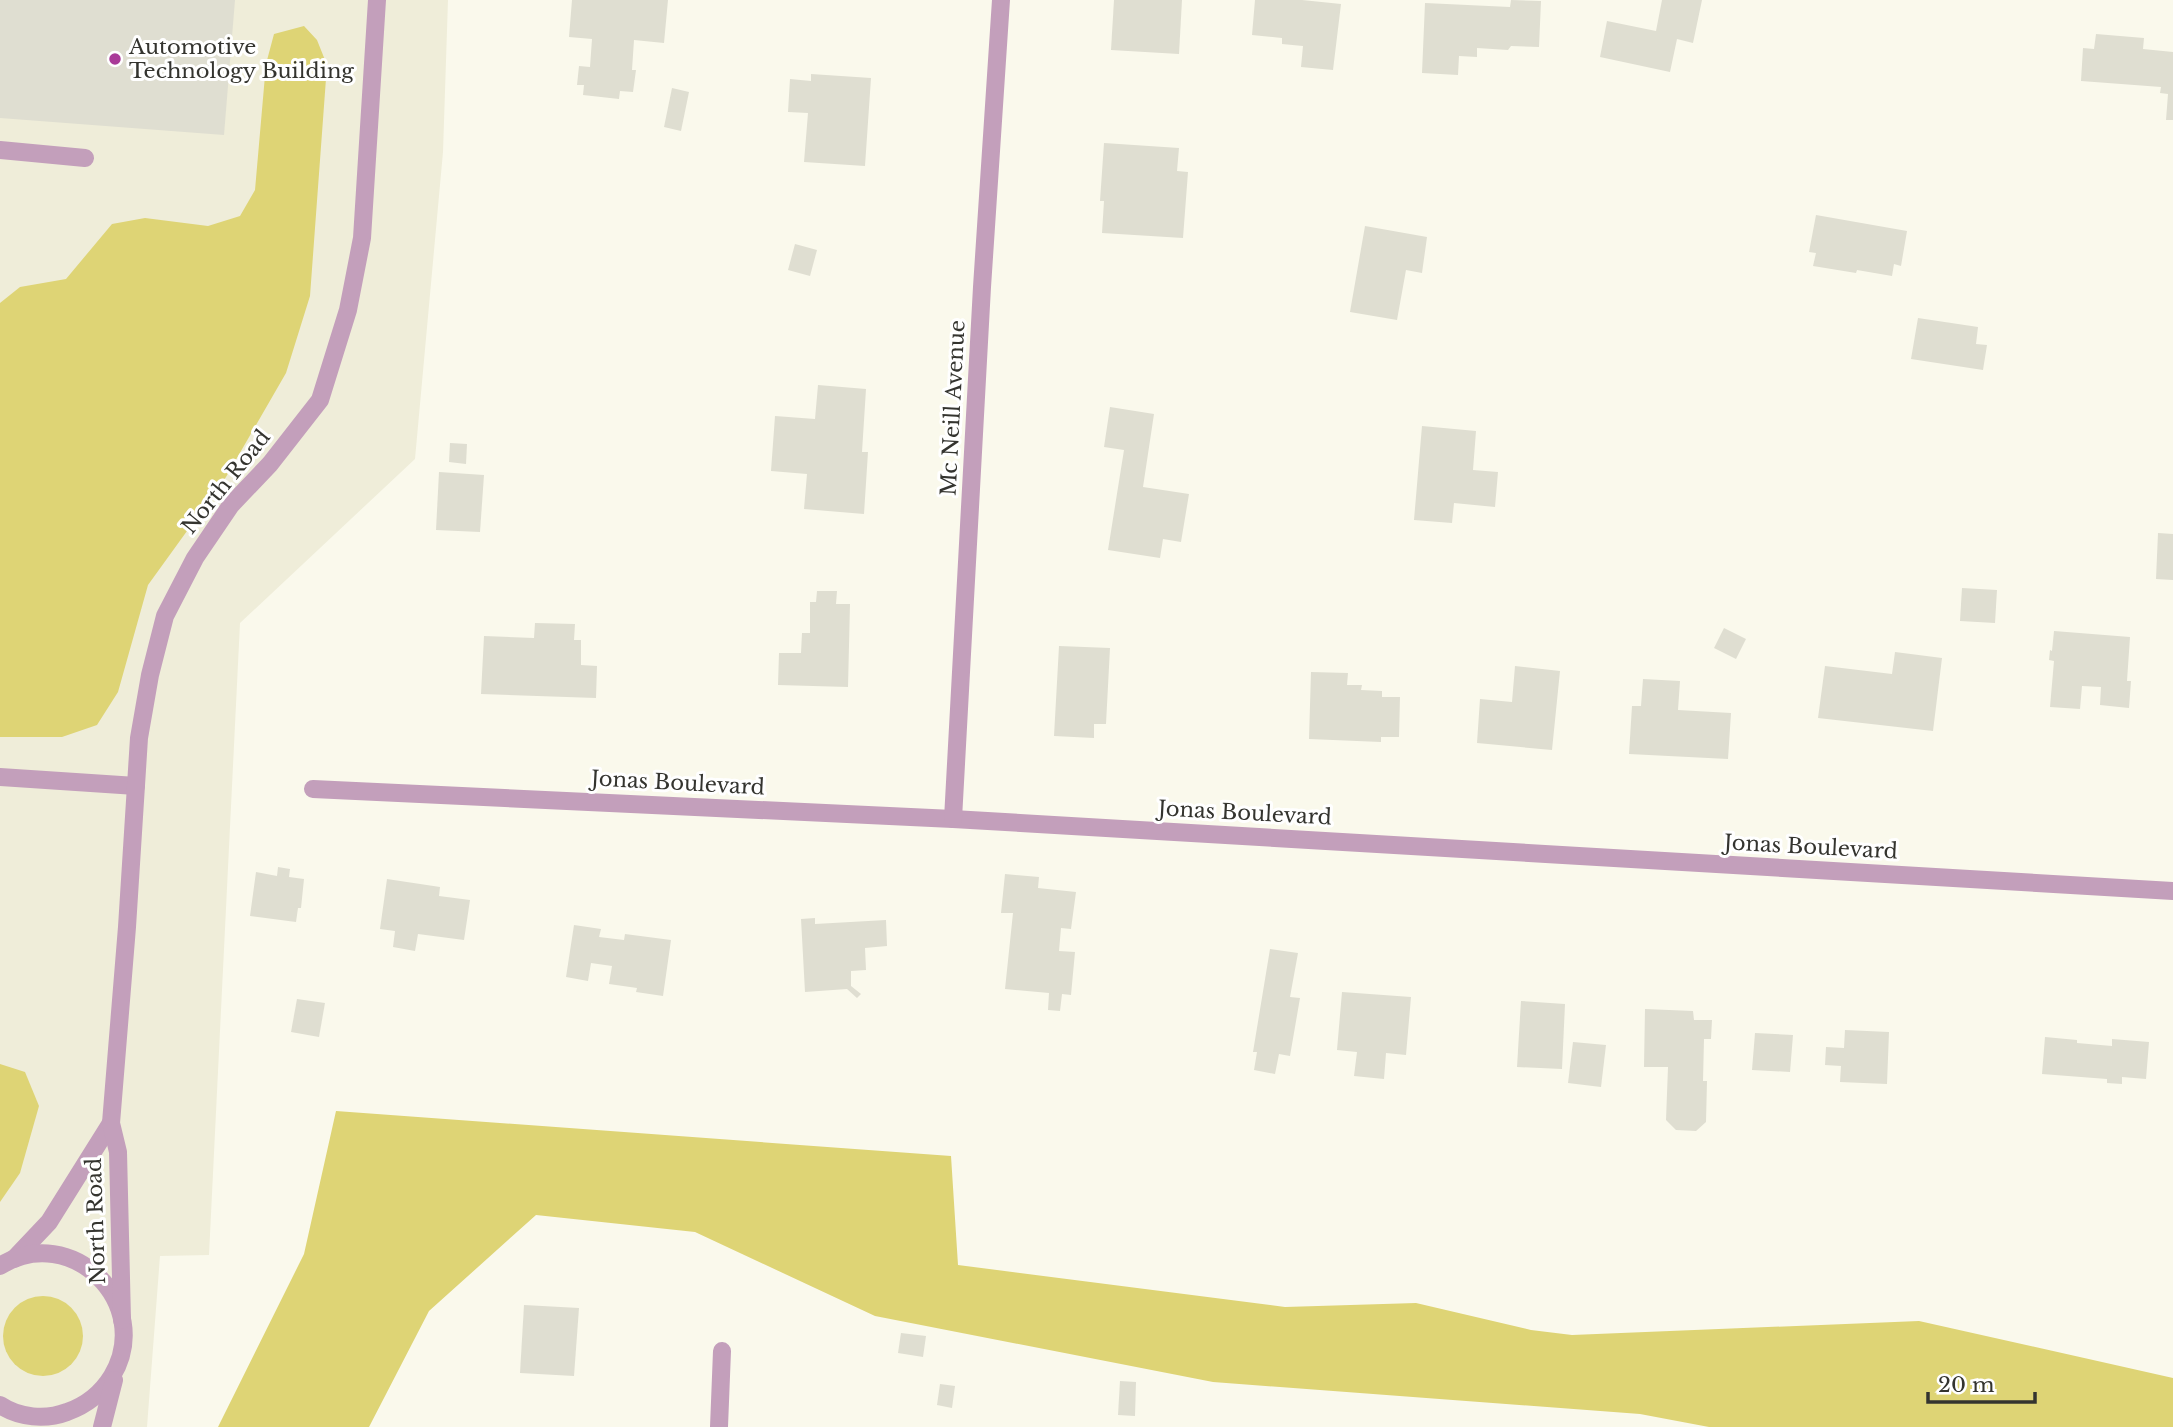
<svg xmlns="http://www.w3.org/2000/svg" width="2173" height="1427" font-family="'Libre Baskerville',serif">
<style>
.built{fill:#efedd9}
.green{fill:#ded475}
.building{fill:#dfded1}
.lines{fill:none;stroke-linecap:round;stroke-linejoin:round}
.lane{stroke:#c39fbb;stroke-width:18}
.street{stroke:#c39fbb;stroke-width:18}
.poi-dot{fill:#a93a98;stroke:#fff;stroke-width:2.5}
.labels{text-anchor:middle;stroke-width:6;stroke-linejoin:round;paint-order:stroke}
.poi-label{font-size:21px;fill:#34342f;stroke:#fff;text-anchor:start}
.street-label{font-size:21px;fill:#34342f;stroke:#fff}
</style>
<rect width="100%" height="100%" fill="#faf9ec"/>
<path class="built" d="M0,0H448L443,152L415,459L240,623L209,1255L160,1256L147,1427H0Z"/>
<g class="green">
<path d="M304,26L317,40L327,65L310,296L286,373L226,477L148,585L118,692L97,725L62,737H0V303L20,287L66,279L112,224L145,218L208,226L240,216L255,190L266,64L274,34Z"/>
<path d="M0,1064L25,1072L39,1106L20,1173L0,1202Z"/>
<path d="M336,1111L951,1156L958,1265L1285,1307L1416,1303L1531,1330L1572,1335L1919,1321L2173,1378V1427H1709L1640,1414L1213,1382L875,1316L695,1232L536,1215L429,1311L369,1427H218L304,1254Z"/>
<circle cx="43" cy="1336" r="40"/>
</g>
<g class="building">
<path d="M0,0H235L224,135L0,118Z"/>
<path d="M572,0H668L664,43L634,40L632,70H636L633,92L620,91L619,99L583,95L584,85H577L579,66L590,67L592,39L569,37Z"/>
<path d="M1114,0H1182L1179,54L1111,50Z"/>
<path d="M1255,0H1302L1341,4L1333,70L1301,67L1303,46L1282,44V38L1252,35Z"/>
<path d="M1511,0L1541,1L1539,47L1511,46L1508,50L1477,48V57L1459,56L1458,75L1422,73L1425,3L1510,7Z"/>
<path d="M1662,0H1702L1693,43L1677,39L1670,72L1600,57L1607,21L1656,31Z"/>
<path d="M2096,34L2144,38L2143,49L2173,52V120H2166L2168,94L2160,93L2161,87L2081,81L2083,48L2094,49Z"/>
<path d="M811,74L871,78L865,166L804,162L808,113L788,112L790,79L811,81Z"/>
<path d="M672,88L689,92L681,131L664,127Z"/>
<path d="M1104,143L1179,148L1177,171L1188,172L1183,238L1102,233L1104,201H1100Z"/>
<path d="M1816,215L1907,231L1901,266L1894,264L1892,276L1857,270L1856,273L1813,266L1816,253L1809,252Z"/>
<path d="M1365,226L1427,237L1422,273L1406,270L1397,320L1350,312Z"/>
<path d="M795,244L817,250L810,276L788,270Z"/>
<path d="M1918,318L1978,327L1976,344L1987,345L1983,370L1911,359Z"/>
<path d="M818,385L866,389L862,452H868L864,514L804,509L807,474L771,471L775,416L815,419Z"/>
<path d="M1110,407L1154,414L1143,487L1189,494L1181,542L1163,539L1160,558L1108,550L1124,450L1104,447Z"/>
<path d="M1422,426L1476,431L1473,470L1498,472L1495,507L1454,503L1452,523L1414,520Z"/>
<path d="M450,443L467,444L466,464L449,462Z"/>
<path d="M439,472L484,475L480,532L436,530Z"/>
<path d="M2158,533L2173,534V580L2156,579Z"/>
<path d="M1962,588L1997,590L1995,623L1960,621Z"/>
<path d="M817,591H837L836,604H850L848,687L778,685L779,653H801L802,633H810V602H816Z"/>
<path d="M535,623L575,624L574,640H581V665L597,666L596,698L481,694L484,636L534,638Z"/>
<path d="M1724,628L1746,639L1736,659L1714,648Z"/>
<path d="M2054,631L2130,637L2127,681H2131L2129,708L2100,705L2101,687L2082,686L2080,709L2050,707L2054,661L2049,660L2050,650L2052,651Z"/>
<path d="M1059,646L1110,648L1106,724H1094V738L1054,736Z"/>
<path d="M1895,652L1942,658L1933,731L1818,718L1825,666L1892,674Z"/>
<path d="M1515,666L1560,671L1552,750L1477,743L1480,699L1512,702Z"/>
<path d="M1311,672L1348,673L1347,685H1362L1361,690L1382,691V697H1400L1399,737H1381V742L1309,739Z"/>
<path d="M1643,679L1680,681L1678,710L1731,713L1728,759L1629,754L1632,706H1641Z"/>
<path d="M278,867L290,869L289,877L304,879L301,908H298L296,922L250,916L256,872L277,876Z"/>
<path d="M1005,874L1039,877L1038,888L1076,892L1071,929L1061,928L1059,951L1075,952L1071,995L1062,994L1060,1011L1048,1010L1049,993L1005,989L1013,913H1001Z"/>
<path d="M387,879L440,887L439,896L470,900L464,940L418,934L415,951L393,947L395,931L380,929Z"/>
<path d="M815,918V924L886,920L887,946L865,948L866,970L851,971V986L861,994L857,998L847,989L805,992L801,919Z"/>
<path d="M574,925L601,929L599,937L624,940L625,934L671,940L663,996L636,992L637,988L609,984L612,966L591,963L588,981L566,977Z"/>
<path d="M1270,949L1298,953L1290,997L1300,998L1290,1056L1279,1054L1275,1074L1254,1070L1257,1052H1253Z"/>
<path d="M1342,992L1411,997L1406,1055L1386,1053L1384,1079L1354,1076L1357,1052L1337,1050Z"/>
<path d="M297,999L325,1003L319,1037L291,1032Z"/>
<path d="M1521,1001L1565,1004L1562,1069L1517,1067Z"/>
<path d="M1645,1009L1693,1011L1694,1020H1712L1711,1039H1704L1703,1081H1707L1706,1122L1696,1131L1676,1130L1666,1120L1668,1067H1644Z"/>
<path d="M1845,1030L1889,1032L1887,1084L1840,1082L1841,1066L1825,1065L1826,1047L1844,1048Z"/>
<path d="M1755,1033L1793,1035L1790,1072L1752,1070Z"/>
<path d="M2045,1037L2077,1040V1043L2112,1046V1039L2149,1042L2146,1079L2122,1077V1084L2107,1083V1079L2042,1074Z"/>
<path d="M1573,1042L1606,1045L1601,1087L1568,1083Z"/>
<path d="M524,1305L579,1308L574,1376L520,1373Z"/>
<path d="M901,1333L926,1336L923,1357L898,1353Z"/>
<path d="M1120,1381L1136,1382L1135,1416L1118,1415Z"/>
<path d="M940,1384L955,1386L952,1408L937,1405Z"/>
</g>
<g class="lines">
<g class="lane">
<path d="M0,150L85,158"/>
<path d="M0,777L136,786"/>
</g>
<g class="street">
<path d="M313,789L953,819L2173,891"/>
<path d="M953,819L982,287L1001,0"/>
<path d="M14,1259L49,1222L111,1123"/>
<path d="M0,1266C71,1221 155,1304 112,1376C101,1394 87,1405 67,1412C46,1420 19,1418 0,1405"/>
<path d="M122,1320L118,1152L111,1123L127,927L139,738L150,675L165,616L195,558L231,505L270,464L320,400L348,310L362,238L377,0"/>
<path d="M102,1427L114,1380"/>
<path d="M719,1427L722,1351"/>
</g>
</g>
<circle class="poi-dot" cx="115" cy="59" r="7"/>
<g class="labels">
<g class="poi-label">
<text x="129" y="54">Automotive<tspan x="129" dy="24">Technology Building</tspan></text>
</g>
<g class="street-label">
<text transform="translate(953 408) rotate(-87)" y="7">Mc Neill Avenue</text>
<text transform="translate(226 482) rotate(-51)" y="7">North Road</text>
<text transform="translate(678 783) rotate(3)" y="7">Jonas Boulevard</text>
<text transform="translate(1245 813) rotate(3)" y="7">Jonas Boulevard</text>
<text transform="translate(1811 847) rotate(3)" y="7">Jonas Boulevard</text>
<text transform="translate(96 1221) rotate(-92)" y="7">North Road</text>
</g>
</g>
<path d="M1928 1392v10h107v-10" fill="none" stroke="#34342f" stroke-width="3.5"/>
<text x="1938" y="1392" font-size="21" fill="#34342f" stroke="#ffffff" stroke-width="5" paint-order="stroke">20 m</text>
</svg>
